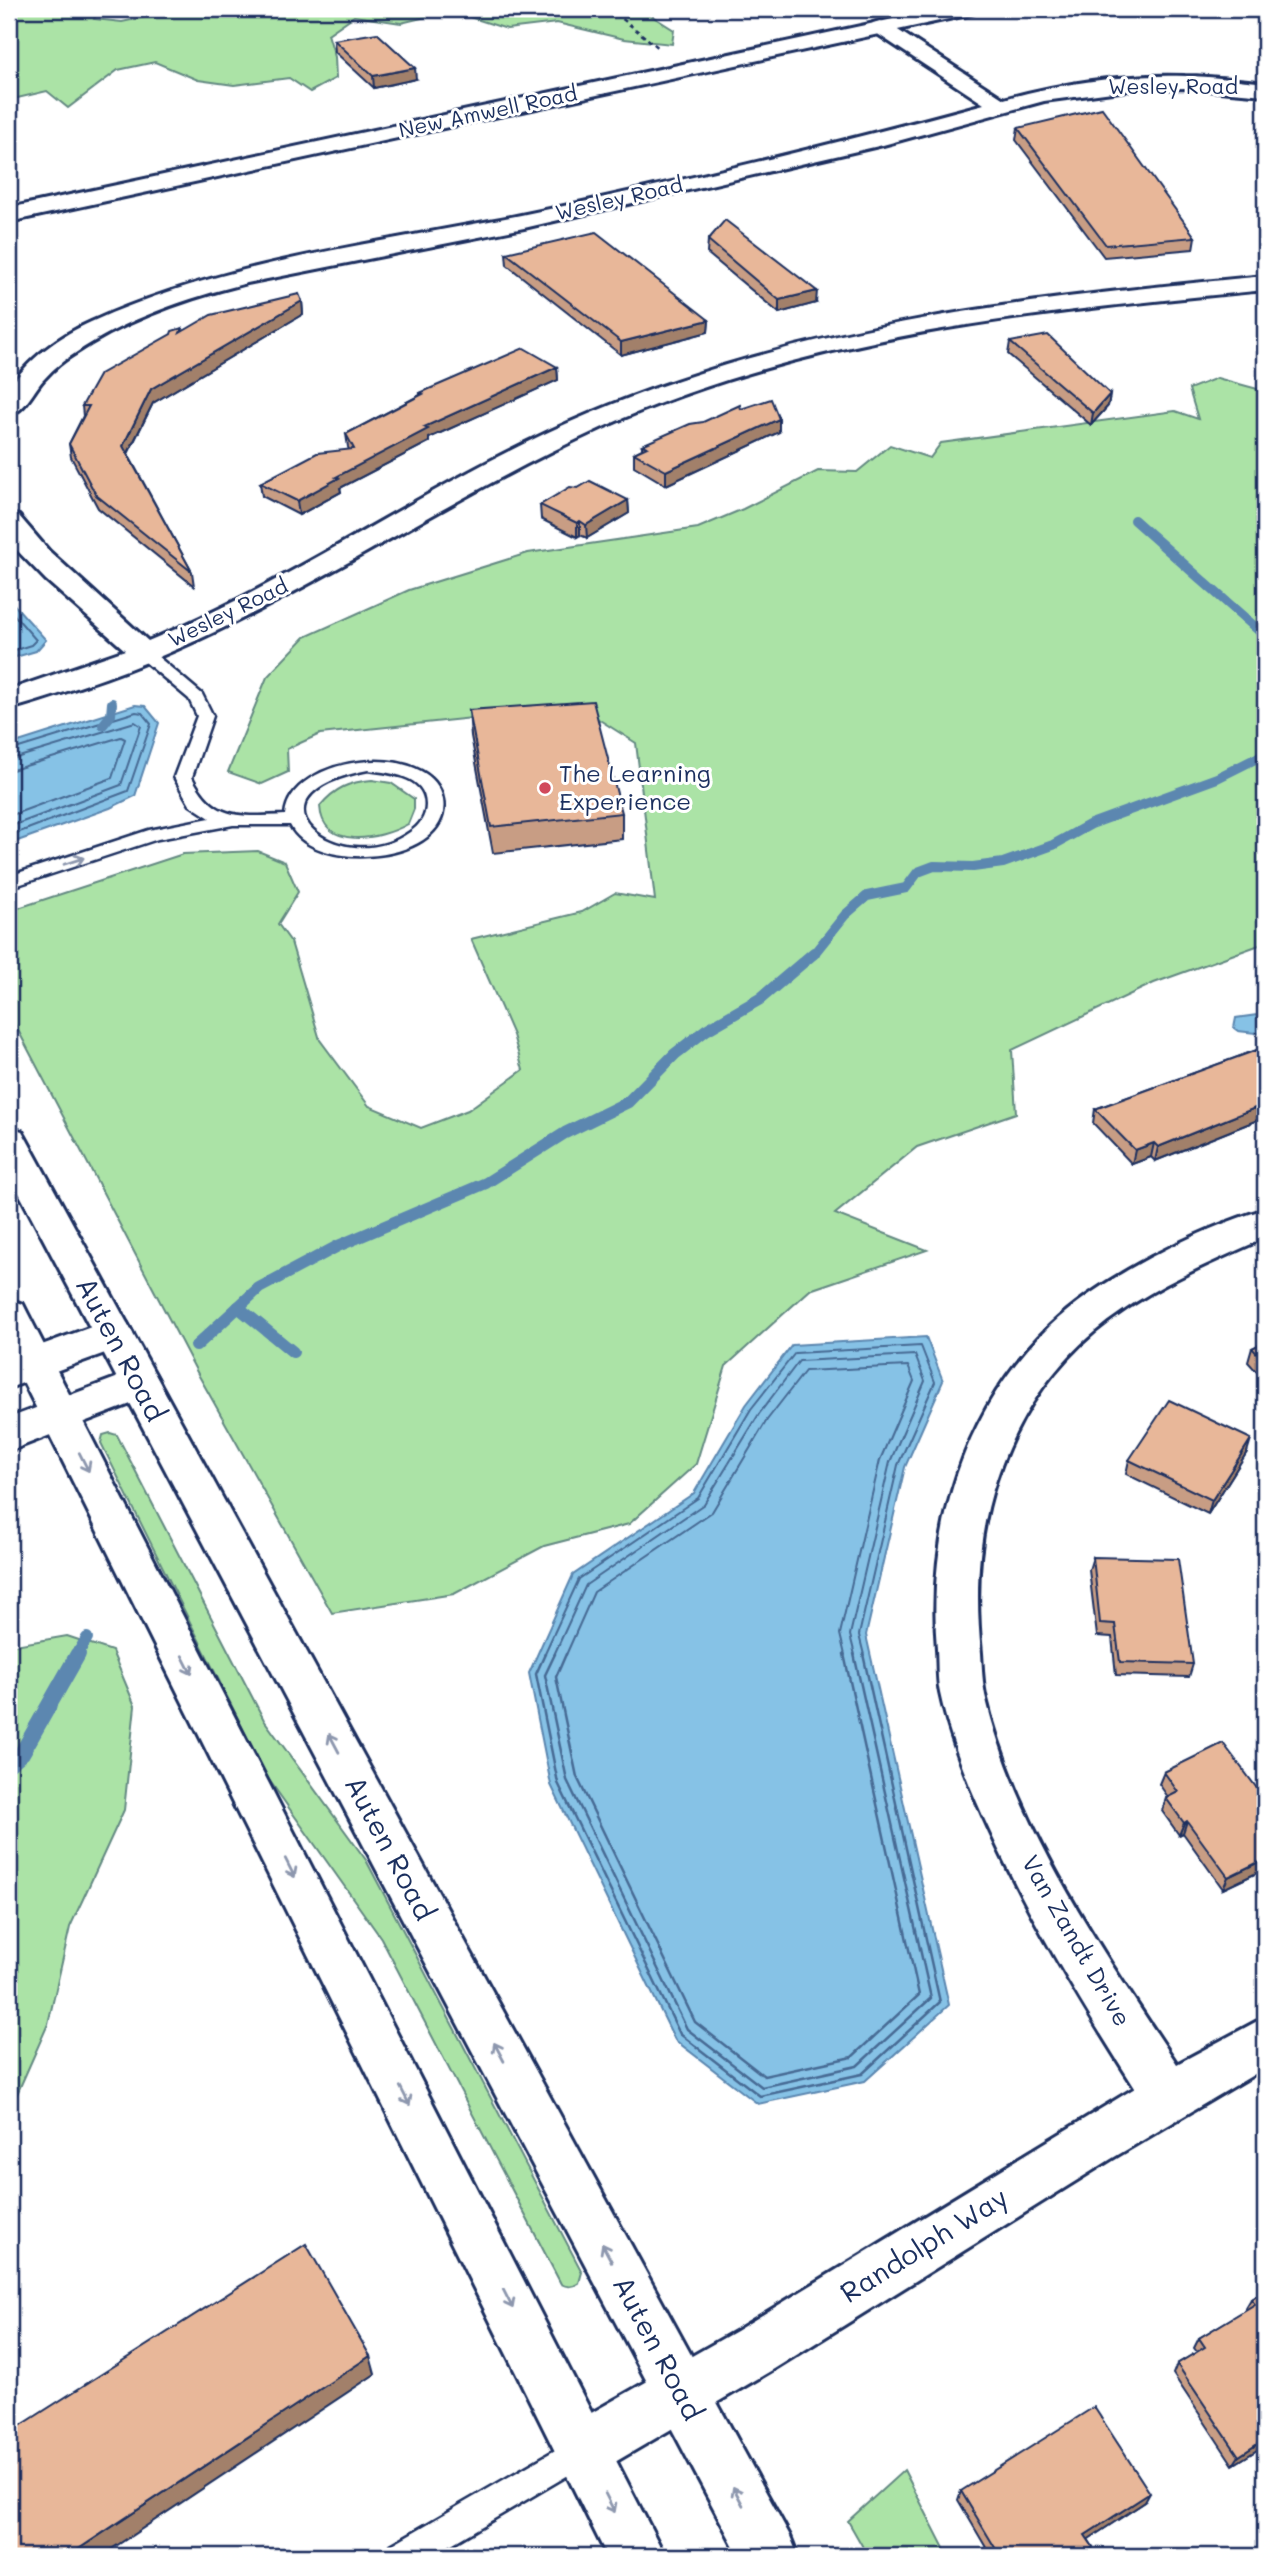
<svg xmlns="http://www.w3.org/2000/svg" width="1274" height="2565" font-family="Mali,sans-serif">
<style>
.green{fill:#abe3a6;stroke:#638982;stroke-width:2}
.water{fill:#86c2e6;stroke:#5b87b0;stroke-width:2}
.lines{fill:none;stroke-linecap:round;stroke-linejoin:round}
.shore-far1{stroke:#466a94;stroke-width:2}
.shore{stroke:#466a94;stroke-width:2.5}
.stream-far2{stroke:#5b87b0;stroke-width:10}
.stream-far1{stroke:#5b87b0;stroke-width:12}
.stream{stroke:#5b87b0;stroke-width:16}
.lane-casing{stroke:#1b2f5e;stroke-width:5}
.street-casing{stroke:#1b2f5e;stroke-width:6}
.secondary-casing{stroke:#1b2f5e;stroke-width:6}
.path{stroke:#1b2f5e;stroke-width:2.5;stroke-dasharray:4.5 3.5;stroke-linecap:butt}
.lane{fill:#fff;fill-rule:evenodd}
.street{fill:#fff;fill-rule:evenodd}
.secondary{fill:#fff;fill-rule:evenodd}
.wall{fill:#c89d84;stroke:#1b2f5e;stroke-width:2}
.shaded-wall{fill:#a2806b;stroke:#1b2f5e;stroke-width:2}
.building{fill:#e8b799;stroke:#1b2f5e;stroke-width:2}
.oneway{stroke:#8d97ae}
.poi-dot{fill:#d1495b;stroke:#fff;stroke-width:2.5}
.labels{text-anchor:middle;stroke-width:6;stroke-linejoin:round;paint-order:stroke}
.far-street-label{font-size:21px;fill:#1b2f5e;stroke:#fff}
.poi-label{font-size:24px;fill:#1b2f5e;stroke:#fff;text-anchor:start}
.street-label{font-size:24px;fill:#1b2f5e;stroke:#fff}
.near-street-label{font-size:28px;fill:#1b2f5e;stroke:#fff}
</style>
<rect width="100%" height="100%" fill="#fff"/>
<filter id="ink" filterUnits="userSpaceOnUse"><feTurbulence type="fractalNoise" baseFrequency=".0143" numOctaves="2"/><feDisplacementMap in="SourceGraphic" scale="14" xChannelSelector="R" yChannelSelector="G"/><feConvolveMatrix kernelMatrix="1 2 1 2 8 2 1 2 1" color-interpolation-filters="sRGB"/></filter>
<g filter="url(#ink)">
<g class="green">
<path d="M9,9H98L94,19L122,22L183,9H659L652,16L674,30L672,44L624,39L557,23L507,29L451,11L401,23L354,16L328,34L335,57L336,78L310,92L289,78L234,85L198,80L155,62L118,70L68,108L47,91L9,100Z"/>
<path d="M1217,378L1265,391V943L1154,983L1012,1050L1016,1113L917,1147L835,1214L927,1250L810,1290L726,1366L696,1464L629,1524L544,1546L454,1594L332,1613L199,1376L9,1013V911L183,854L258,851L285,862L298,892L278,924L291,942L320,1040L369,1106L421,1128L468,1110L523,1070L513,1035L471,939L582,912L615,893L655,900L636,743L579,707L320,734L287,749L288,772L262,784L228,772L267,677L305,637L409,590L528,553L698,528L743,509L818,471L857,472L890,445L930,458L941,443L1175,411L1198,419L1189,389Z"/>
<path d="M372,780L391,783L414,799V809L408,824C380,840 322,851 320,806C335,788 349,782 372,780Z"/>
<path d="M110,1433L117,1435L264,1720L366,1860L582,2272L579,2283C573,2287 568,2288 561,2284L381,1938L267,1777L101,1443L103,1435Z"/>
<path d="M67,1636L112,1651L135,1706L124,1810L70,1927L48,2024L9,2112V1646Z"/>
<path d="M904,2470L948,2556H868L848,2521Z"/>
</g>
<g class="water">
<path d="M9,599L46,640L36,651L9,659Z"/>
<path d="M135,705L145,706L159,723L135,796L110,808L9,844V745Z"/>
<path d="M1265,1009L1264,1034L1238,1031L1234,1028L1236,1018L1257,1015Z"/>
<path d="M926,1337L943,1381L905,1467L866,1635L949,2005L865,2081L758,2104L675,2040L551,1785L529,1673L573,1575L694,1493L746,1405L792,1345Z"/>
</g>
<g class="lines">
<g class="shore-far1">
<path d="M9,609L36,640L31,645L9,652"/>
<path d="M9,751L136,712L142,713L151,724L128,791L9,836"/>
<path d="M9,760L135,722L141,726L121,785L9,827"/>
<path d="M9,771L121,737L125,739L112,778L9,816"/>
<path d="M544,1655L579,1579L698,1498L751,1409L795,1353L921,1346L935,1382L898,1465L859,1635L864,1655"/>
<path d="M554,1655L586,1585L704,1504L759,1414L799,1361L915,1355L925,1381L890,1462L850,1635L855,1655"/>
<path d="M566,1655L594,1592L712,1512L767,1420L805,1371L908,1366L914,1381L880,1460L840,1634L845,1655"/>
</g>
<g class="shore">
<path d="M545,1654L536,1674L558,1783L680,2034L760,2096L862,2074L940,2002L863,1654"/>
<path d="M555,1654L545,1675L567,1780L687,2029L762,2087L857,2066L931,1998L854,1654"/>
<path d="M566,1654L556,1677L577,1777L695,2022L764,2076L852,2057L919,1995L844,1654"/>
</g>
<g class="stream-far2">
<path d="M1134,520L1265,636"/>
<path d="M103,725L111,715L112,703"/>
<path d="M813,955L845,915L867,896L906,888L918,872L934,866L973,867L1003,863L1053,845L1091,824L1217,778L1265,754"/>
</g>
<g class="stream-far1">
<path d="M238,1307L293,1352"/>
<path d="M196,1346L259,1288L338,1246L486,1183L565,1133L628,1102L675,1054L706,1030L760,999L814,953"/>
<path d="M77,1655L87,1638"/>
</g>
<path class="stream" d="M9,1764L22,1753L78,1654"/>
<g class="lane-casing">
<g id="lane">
<path d="M144,648L150,650L202,694L213,716L192,777C214,821 241,817 285,815C290,754 433,739 443,800C453,862 315,876 290,825H233L158,839L9,888V876L149,830L210,818L190,805L174,777L197,716L189,699L138,656L136,653ZM368,770C390,773 426,775 426,805C426,817 419,826 410,832C341,882 234,796 368,770Z"/>
<path d="M583,2434L594,2438L598,2449L594,2460L431,2556H387L391,2545Z"/>
</g>
</g>
<g class="street-casing">
<g id="street">
<path d="M880,21L887,23L1004,99C1062,83 1125,74 1185,76C1211,76 1238,80 1265,83V95L1185,88L1135,89L1044,101L883,145L524,228L247,283C187,298 125,319 74,354C64,360 53,369 45,378C33,390 26,411 9,415C9,407 7,395 10,389C24,361 63,334 91,322C226,261 376,244 521,215C676,183 831,145 984,104L873,31L870,27L873,23Z"/>
<path d="M1265,276V290C1041,312 811,333 603,427C433,504 281,615 105,678C73,689 41,701 9,709V690L125,650L46,580L13,546L9,540V514L19,516L49,551L148,641C302,578 436,478 589,414C804,323 1035,298 1265,276Z"/>
<path d="M1265,1209V1238C1206,1264 1144,1290 1094,1332C1048,1371 1015,1423 996,1480C977,1537 975,1594 981,1653C982,1667 982,1681 985,1695C1017,1830 1102,1950 1177,2064L1265,2017V2068L1111,2159L774,2369L603,2469L583,2477L563,2469L555,2449L563,2429L736,2331L1135,2088C1082,2005 1031,1921 990,1831C970,1788 950,1740 940,1693C937,1679 938,1664 937,1649C927,1531 963,1410 1050,1326C1100,1278 1199,1229 1265,1209Z"/>
<path d="M113,1319L127,1323L133,1334L127,1345L9,1388V1357Z"/>
<path d="M140,1369L154,1373L160,1384L154,1395L9,1451V1418Z"/>
</g>
</g>
<g class="secondary-casing">
<g id="secondary">
<path d="M940,9H977L974,13L967,15L9,222V208Z"/>
<path d="M9,1127L22,1131L27,1140L790,2536L798,2556H739L9,1174Z"/>
<path d="M9,1299L23,1304L28,1314L665,2556H607L9,1353Z"/>
</g>
</g>
<path class="path" d="M610,9L659,48"/>
<use href="#lane" class="lane"/>
<use href="#street" class="street"/>
<use href="#secondary" class="secondary"/>
</g>
<g class="wall">
<path d="M334,40L416,79L374,88L335,52Z"/>
<path d="M1018,128L1195,237L1193,249L1104,257L1016,140Z"/>
<path d="M708,240L816,303L779,313L707,253Z"/>
<path d="M506,253L709,320L708,332L621,355L507,265Z"/>
<path d="M302,301L303,314L153,403L128,454L192,572L194,586L98,508L71,457L69,444L83,416L82,406L182,328L183,331Z"/>
<path d="M1010,342L1110,394L1108,406L1091,425L1008,354Z"/>
<path d="M557,367L558,380L429,438V442L340,488L341,492L299,515L262,496L260,483L349,450L348,447L346,434L420,395V393Z"/>
<path d="M741,409L779,432L666,485L634,466V453L642,449V445Z"/>
<path d="M628,500L629,513L587,538L580,535L577,537L541,519L540,505Z"/>
<path d="M469,710L622,813V839L493,853L471,736Z"/>
<path d="M1265,1042V1117L1155,1161L1151,1157L1132,1164L1093,1123L1095,1109L1260,1049L1261,1043Z"/>
<path d="M1265,1337V1381L1248,1362L1252,1348L1263,1343Z"/>
<path d="M1247,1452L1208,1514L1126,1474L1129,1460Z"/>
<path d="M1093,1557L1193,1664L1189,1677L1116,1675L1112,1637L1097,1636L1089,1570Z"/>
<path d="M1164,1772L1265,1799V1869L1223,1889L1183,1833L1179,1835L1162,1811L1166,1798L1168,1797L1159,1784Z"/>
<path d="M1265,2290V2445L1233,2465L1173,2374L1177,2364L1197,2352L1194,2348L1199,2338L1246,2310L1245,2309L1251,2299Z"/>
<path d="M961,2491L1145,2502L1088,2539L1093,2547L1087,2556H991L958,2500Z"/>
</g>
<g class="shaded-wall">
<path d="M415,68L416,79L374,88L373,76Z"/>
<path d="M817,291L816,303L779,313V300Z"/>
<path d="M302,301L303,314L153,403L125,459L123,446L151,389Z"/>
<path d="M12,305L15,318L9,322V307Z"/>
<path d="M709,320L708,332L621,355V342Z"/>
<path d="M557,367L558,380L429,438V442L340,488L341,492L299,515L297,501L336,477L424,427Z"/>
<path d="M1110,394L1108,406L1091,425L1093,413Z"/>
<path d="M779,419V432L666,485V471Z"/>
<path d="M628,500L629,513L587,538L586,525Z"/>
<path d="M580,521V535L577,537V523Z"/>
<path d="M1265,1104V1117L1155,1161L1158,1147Z"/>
<path d="M1154,1143L1151,1157L1132,1164L1135,1150Z"/>
<path d="M1251,1439L1247,1452L1208,1514L1212,1500Z"/>
<path d="M1187,1821L1183,1833L1179,1835L1184,1823Z"/>
<path d="M1265,1859V1869L1223,1889L1228,1877Z"/>
<path d="M370,2356L375,2374L101,2556H68Z"/>
<path d="M1265,2439V2445L1233,2465L1239,2456Z"/>
<path d="M1150,2493L1145,2502L1081,2544L1085,2535Z"/>
<path d="M1093,2547L1088,2556H1079Z"/>
</g>
<g class="building">
<path d="M377,33L415,68L373,76L334,40Z"/>
<path d="M1102,108L1195,237L1106,245L1018,128Z"/>
<path d="M725,220L817,291L779,300L708,240Z"/>
<path d="M596,232L709,320L621,342L506,253Z"/>
<path d="M299,294L302,301L151,389L123,446L192,572L96,495L69,444L89,406H82L100,374L171,334L172,331L182,328L180,333L211,315Z"/>
<path d="M1048,335L1110,394L1093,413L1010,342Z"/>
<path d="M524,348L557,367L424,427L428,429L336,477L339,478L297,501L260,483L317,453L354,449L346,434L423,394L420,393Z"/>
<path d="M771,399L779,419L666,471L634,453L647,447L642,445L690,424L703,422L740,405L741,409Z"/>
<path d="M590,481L628,500L586,525L580,521L577,523L540,505L570,487L578,488Z"/>
<path d="M593,701L622,813L491,827L469,710Z"/>
<path d="M1265,1042V1104L1158,1147L1154,1143L1135,1150L1095,1109L1265,1047L1261,1043Z"/>
<path d="M1265,1342V1362L1252,1348Z"/>
<path d="M1169,1400L1251,1439L1212,1500L1129,1460Z"/>
<path d="M1093,1557L1178,1559L1193,1664L1120,1662L1115,1624L1100,1623Z"/>
<path d="M1223,1743L1265,1799V1859L1228,1877L1187,1821L1184,1823L1166,1798L1178,1792L1164,1772Z"/>
<path d="M306,2244L370,2356L68,2556H9V2433Z"/>
<path d="M1265,2290V2439L1239,2456L1177,2364L1205,2347L1199,2338L1255,2304L1251,2299Z"/>
<path d="M1094,2407L1150,2493L1085,2535L1093,2547L1079,2556H1059L1057,2553L1052,2556H1000L961,2491Z"/>
</g>
<defs><path id="oneway-shaft" d="M-6 0H5M1.5-3L5.5 0L1.5 3" fill="none" stroke-width="1.6" stroke-linecap="round" stroke-linejoin="round" transform="scale(1.75)"/></defs>
<g class="oneway">
<use href="#oneway-shaft" transform="translate(74 861) rotate(-18)"/>
<use href="#oneway-shaft" transform="translate(84 1462) rotate(63)"/>
<use href="#oneway-shaft" transform="translate(187 1665) rotate(63)"/>
<use href="#oneway-shaft" transform="translate(334 1743) rotate(-118)"/>
<use href="#oneway-shaft" transform="translate(290 1868) rotate(63)"/>
<use href="#oneway-shaft" transform="translate(499 2052) rotate(-118)"/>
<use href="#oneway-shaft" transform="translate(405 2096) rotate(63)"/>
<use href="#oneway-shaft" transform="translate(607 2253) rotate(-118)"/>
<use href="#oneway-shaft" transform="translate(508 2299) rotate(63)"/>
<use href="#oneway-shaft" transform="translate(738 2496) rotate(-118)"/>
<use href="#oneway-shaft" transform="translate(610 2503) rotate(63)"/>
</g>
</g>
<circle class="poi-dot" cx="545" cy="788" r="7"/>
<g class="labels">
<g class="far-street-label">
<text x="1173" y="94">Wesley Road</text>
<text transform="translate(488 112) rotate(-12)" y="7">New Amwell Road</text>
<text transform="translate(619 199) rotate(-13)" y="7">Wesley Road</text>
<text transform="translate(228 613) rotate(-26)" y="7">Wesley Road</text>
</g>
<g class="poi-label">
<text x="559" y="782">The Learning<tspan x="559" dy="28">Experience</tspan></text>
</g>
<g class="street-label">
<text transform="translate(1076 1941) rotate(60)" y="8">Van Zandt Drive</text>
</g>
<g class="near-street-label">
<text transform="translate(121 1349) rotate(62)" y="10">Auten Road</text>
<text transform="translate(390 1848) rotate(62)" y="10">Auten Road</text>
<text transform="translate(924 2245) rotate(-32)" y="10">Randolph Way</text>
<text transform="translate(658 2348) rotate(62)" y="10">Auten Road</text>
</g>
</g>
<rect width="1274" height="2565" fill="none" stroke="#fff" stroke-width="35"/>
<rect x="18" y="18" width="1239" height="2530" fill="none" stroke="#1b2f5e" stroke-width="2.5" filter="url(#ink)"/>
</svg>
